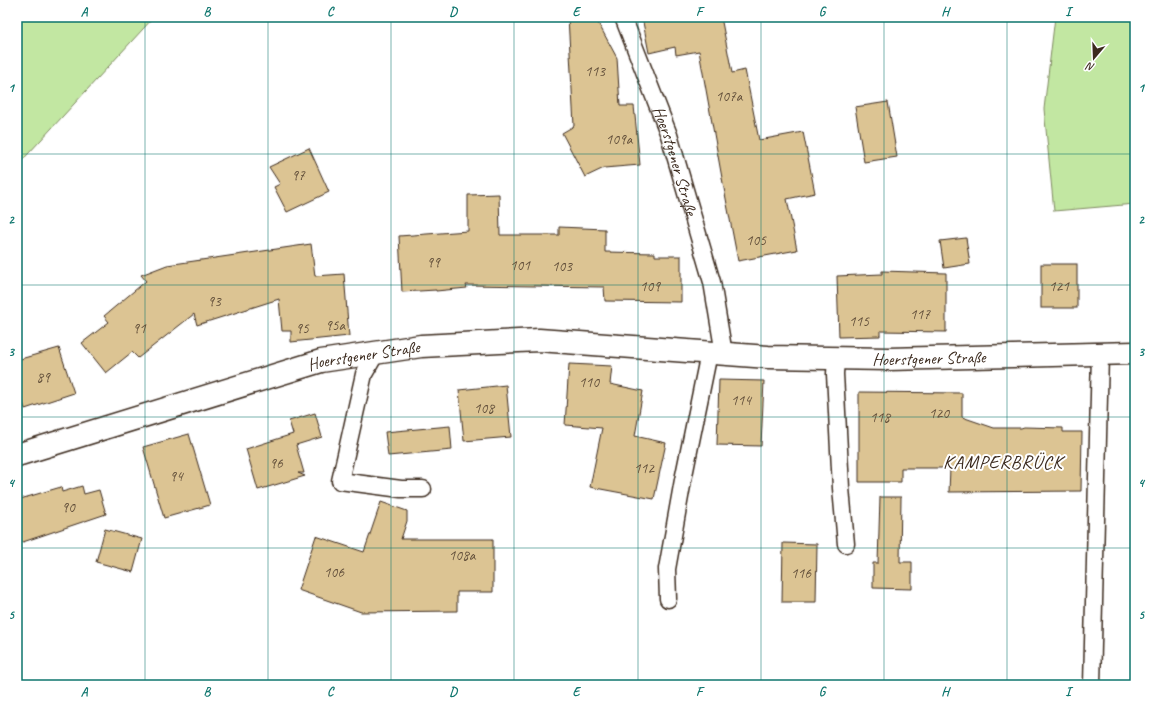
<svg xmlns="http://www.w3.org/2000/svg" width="1152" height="702" font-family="Caveat,sans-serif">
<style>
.green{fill:#c2e7a2;stroke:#7e8860}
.building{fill:#dcc493;stroke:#3b2a1e}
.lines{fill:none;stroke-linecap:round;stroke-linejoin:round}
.lane-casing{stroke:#3b2a1e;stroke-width:19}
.secondary-casing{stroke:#3b2a1e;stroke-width:25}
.lane{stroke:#fff;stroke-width:16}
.secondary{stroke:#fff;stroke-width:22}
.grid{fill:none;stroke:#0f766e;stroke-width:1;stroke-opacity:0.55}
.labels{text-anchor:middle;stroke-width:4;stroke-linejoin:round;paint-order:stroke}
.number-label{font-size:15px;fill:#63503b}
.street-label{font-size:17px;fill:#3b2a1e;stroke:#fff}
.quarter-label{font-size:19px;letter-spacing:1px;fill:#3b2a1e;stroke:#fff}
.neatline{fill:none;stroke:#0f766e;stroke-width:1.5}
.grid-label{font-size:13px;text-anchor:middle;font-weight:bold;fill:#0f766e}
</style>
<rect width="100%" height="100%" fill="#fff"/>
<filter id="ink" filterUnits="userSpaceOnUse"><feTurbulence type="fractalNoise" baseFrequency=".025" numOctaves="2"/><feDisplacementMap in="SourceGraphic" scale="8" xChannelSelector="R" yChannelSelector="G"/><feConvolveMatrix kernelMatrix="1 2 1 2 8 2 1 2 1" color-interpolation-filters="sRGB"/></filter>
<g filter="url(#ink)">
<g class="green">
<path d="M17,17H154L17,166Z"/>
<path d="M1055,17H1135V204L1054,211L1044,109Z"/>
</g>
<g class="building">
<path d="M568,17H595L617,58L620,106H634L640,165L604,168L585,177L562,133L574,126Z"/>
<path d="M642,17H721L732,73L745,70L759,140L803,132L815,193L787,199L797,250L738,261L722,178L699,51L676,55L675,47L649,53Z"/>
<path d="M888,102L897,157L864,162L855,107Z"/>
<path d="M309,148L329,192L287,212L274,187L280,184L269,167Z"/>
<path d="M499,194L500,235H559V227L605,229V252L655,253V256H681V302L605,301L604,287L466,285L467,288L436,291V290L402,292L399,236L468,231V195Z"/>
<path d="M966,238L970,264L944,268L940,241Z"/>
<path d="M311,244L315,276L344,274L349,336L291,342V331H282L279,299L197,325L194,314L138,358L132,352L106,373L82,343L109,322L104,316L146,281L141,275L167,265Z"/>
<rect x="1041" y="264" width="36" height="44"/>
<path d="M882,271L946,273V332L880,331V336L839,337L837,276L882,274Z"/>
<path d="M59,348L74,393L25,409L17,384V360Z"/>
<path d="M569,364L612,366L610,384L643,391L635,436L666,443L654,499L590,487L602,428L565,425Z"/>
<path d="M719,380L764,381L761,446L717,445Z"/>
<path d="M506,385L511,437L464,441L459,390Z"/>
<path d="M859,392L962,393V417L994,428H1021L1024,427L1063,428V432H1082L1081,491L949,492L950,468H901V482H859Z"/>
<path d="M315,413L322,437L296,445L304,473H298L305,476L258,490L246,449L293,434L289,421Z"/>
<path d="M450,426L452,450L388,456L385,432Z"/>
<path d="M189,434L210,505L164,518L143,447Z"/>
<path d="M82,486L84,494L99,490L106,514L17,544V500L61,487L62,492Z"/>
<path d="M880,497H901L900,562H912V589L873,588V563H878Z"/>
<path d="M381,502L407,511V521L401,539H493V592H457V611L361,612L298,590L316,536L364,552Z"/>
<path d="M105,529L142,539L133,572L96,562Z"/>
<path d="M783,543L817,544L816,602H782Z"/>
</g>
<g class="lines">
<g class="lane-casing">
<g id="lane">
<path id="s1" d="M623,17L669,135L712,282L724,354"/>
<path d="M376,353L364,374L340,481L401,489H423"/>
<path d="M836,358L835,374L841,488L846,544"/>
<path d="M668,599L667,569L683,480L709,353"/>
<path d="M1092,685L1100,354"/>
</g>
</g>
<g class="secondary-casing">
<g id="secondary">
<path id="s2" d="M17,455L321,361L421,346L539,340L768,357L888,359L1135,353"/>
</g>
</g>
<use href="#lane" class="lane"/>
<use href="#secondary" class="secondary"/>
</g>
</g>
<path class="grid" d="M145,17V685M268,17V685M391,17V685M514,17V685M638,17V685M761,17V685M884,17V685M1007,17V685M17,154H1135M17,285H1135M17,417H1135M17,548H1135"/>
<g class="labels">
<g class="number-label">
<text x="595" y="76">113</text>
<text x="729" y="101">107a</text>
<text x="619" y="144">109a</text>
<text x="298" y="180">97</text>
<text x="756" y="245">105</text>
<text x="433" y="267">99</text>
<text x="520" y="270">101</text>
<text x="562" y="271">103</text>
<text x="650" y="291">109</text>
<text x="1059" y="291">121</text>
<text x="214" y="306">93</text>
<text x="920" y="319">117</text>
<text x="859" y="326">115</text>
<text x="335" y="330">95a</text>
<text x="139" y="333">91</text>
<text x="302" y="333">95</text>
<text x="43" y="382">89</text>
<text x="589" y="387">110</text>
<text x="741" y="405">114</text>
<text x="484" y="413">108</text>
<text x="939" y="418">120</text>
<text x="880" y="422">118</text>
<text x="276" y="468">96</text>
<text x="644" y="473">112</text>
<text x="176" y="481">94</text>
<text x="68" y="512">90</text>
<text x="462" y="560">108a</text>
<text x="334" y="577">106</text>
<text x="801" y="578">116</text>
</g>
<g class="street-label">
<text dy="6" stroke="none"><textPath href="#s1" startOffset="153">Hoerstgener Straße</textPath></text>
<text dy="6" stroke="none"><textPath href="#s2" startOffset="361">Hoerstgener Straße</textPath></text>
<text dy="6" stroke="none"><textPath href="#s2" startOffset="928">Hoerstgener Straße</textPath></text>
</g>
<g class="quarter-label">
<text x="1003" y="468">KAMPERBRÜCK</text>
</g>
</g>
<rect width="1152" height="702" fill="none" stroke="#fff" stroke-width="44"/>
<g transform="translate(1094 58) rotate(199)" stroke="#ffffff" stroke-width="3" paint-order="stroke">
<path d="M0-3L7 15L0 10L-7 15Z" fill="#3b2a1e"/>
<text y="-6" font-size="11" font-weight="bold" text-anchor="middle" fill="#3b2a1e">N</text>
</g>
<rect x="22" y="22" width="1108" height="658" class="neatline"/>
<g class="grid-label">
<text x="84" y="16">A</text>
<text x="207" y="16">B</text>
<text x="330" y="16">C</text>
<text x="453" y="16">D</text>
<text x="576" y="16">E</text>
<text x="699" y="16">F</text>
<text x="822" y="16">G</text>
<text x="945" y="16">H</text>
<text x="1068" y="16">I</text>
<text x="11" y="92">1</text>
<text x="1141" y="92">1</text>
<text x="11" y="224">2</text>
<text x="1141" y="224">2</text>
<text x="11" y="356">3</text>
<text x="1141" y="356">3</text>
<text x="11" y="487">4</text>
<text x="1141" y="487">4</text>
<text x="11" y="619">5</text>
<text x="1141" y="619">5</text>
<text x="84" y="696">A</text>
<text x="207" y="696">B</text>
<text x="330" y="696">C</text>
<text x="453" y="696">D</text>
<text x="576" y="696">E</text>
<text x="699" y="696">F</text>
<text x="822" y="696">G</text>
<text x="945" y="696">H</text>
<text x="1068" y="696">I</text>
</g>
</svg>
